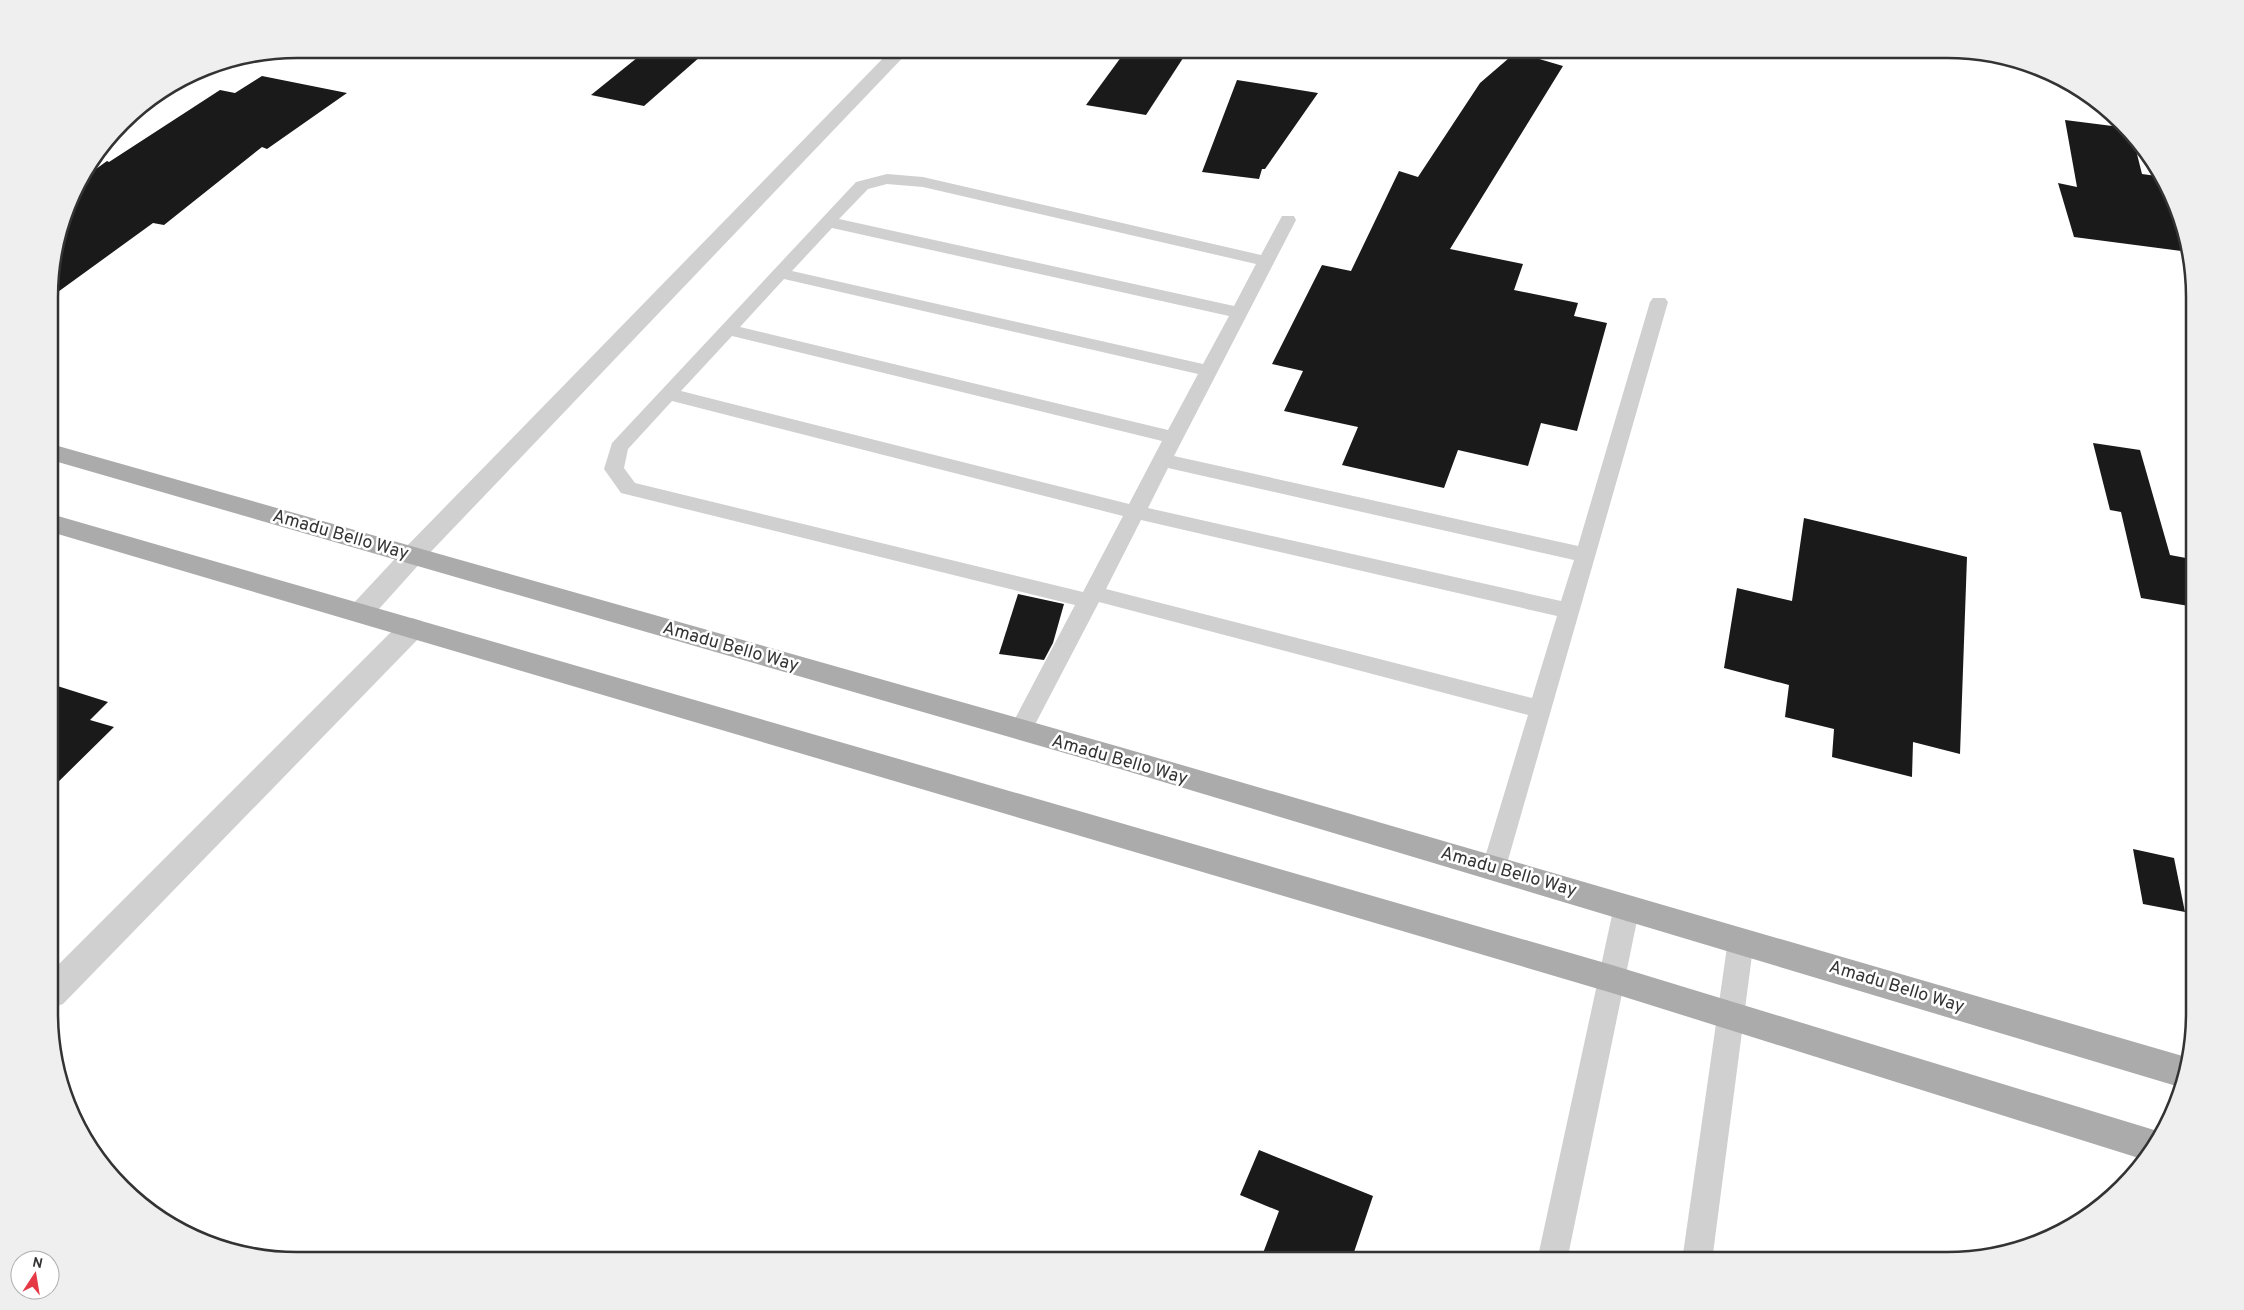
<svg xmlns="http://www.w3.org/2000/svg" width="2244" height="1310" font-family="Overpass,sans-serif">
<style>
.building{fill:#1a1a1a}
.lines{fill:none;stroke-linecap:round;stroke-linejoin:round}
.service{fill:#d0d0d0;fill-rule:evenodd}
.minor{fill:#d0d0d0;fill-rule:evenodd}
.tertiary{fill:#d0d0d0;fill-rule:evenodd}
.primary{fill:#ababab;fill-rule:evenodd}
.labels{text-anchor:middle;stroke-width:5;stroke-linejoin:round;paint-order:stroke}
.street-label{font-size:18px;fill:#333;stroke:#fff}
.rim{fill:none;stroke:#333;stroke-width:2.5}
</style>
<rect width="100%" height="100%" fill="#fff"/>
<g class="building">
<path d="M648,49H709L644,106L591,95Z"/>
<path d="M1127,49H1189L1146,115L1086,105Z"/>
<path d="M1516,52L1563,66L1450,249L1523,264L1514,290L1578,303L1574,316L1607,323L1577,431L1541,423L1528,466L1458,450L1444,488L1342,465L1358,427L1284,411L1303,371L1272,364L1322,265L1351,271L1399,171L1418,177L1480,83Z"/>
<path d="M262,76L347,93L267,149L262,147L164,225L153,223L51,297V264L74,187L78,182L107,161L109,162L220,90L235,93Z"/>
<path d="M1237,80L1318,93L1265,169H1262L1259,179L1202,172Z"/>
<path d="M2065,120L2128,128L2132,134L2142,174L2164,177L2182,217L2189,252L2074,237L2058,183L2077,187Z"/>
<path d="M2093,443L2140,450L2170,555L2186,558L2195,594V607L2141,598L2121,512L2110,510Z"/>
<path d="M1804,518L1967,557L1960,754L1913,742L1912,777L1832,757L1834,729L1785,717L1789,685L1724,668L1737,588L1792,601Z"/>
<path d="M1018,594L1064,604L1053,643L1044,660L999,654Z"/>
<path d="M51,684L108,702L90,720L114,727L51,789Z"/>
<path d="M2133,849L2174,858L2185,912L2143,904Z"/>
<path d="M1259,1150L1373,1196L1351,1261H1260L1279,1211L1240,1195Z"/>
</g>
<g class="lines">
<g class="service">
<path d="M887,174L923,177L1261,255L1282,216H1294L1296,220L1174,456L1578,546L1650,302L1653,298H1665L1668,302L1504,874L1495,877L1486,874L1482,867L1528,715L1099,602L1029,736L1021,739L1013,736L1009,730L1075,605L621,493L604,469L612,443L856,182ZM887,184L923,187L1256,264L1234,306L839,219L868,189ZM832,228L1229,316L1203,364L792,271ZM784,279L1198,374L1168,430L740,327ZM732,336L1162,441L1129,504L681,391ZM672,401L1123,516L1083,592L635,483L624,468L628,449ZM1168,468L1574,560L1561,601L1148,508ZM1141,520L1557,616L1532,698L1106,589Z"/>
<path d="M1627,895L1636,898L1640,906L1567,1261H1537L1614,906L1618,898Z"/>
<path d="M1741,929L1750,932L1754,940L1712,1261H1682L1728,940L1732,932Z"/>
</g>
<g class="minor">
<path d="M1930,49C1961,47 2000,52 2029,64L2022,66L1939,54L1933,53Z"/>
<path d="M412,618L422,621L426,628L422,635L63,1004L51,1008V972L402,621Z"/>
</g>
<path class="tertiary" d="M892,49H911L423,560L369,620L360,623L351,620L347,613L351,606L405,548Z"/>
<g class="primary">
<path d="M51,444L1120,747L2186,1057L2189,1059L2183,1088L1120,769L51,460Z"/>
<path d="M51,514L1612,965L2164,1133L2145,1160L1612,993L51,532Z"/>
</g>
</g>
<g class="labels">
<g class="street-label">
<text transform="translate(341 534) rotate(16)" y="6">Amadu Bello Way</text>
<text transform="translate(731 646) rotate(16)" y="6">Amadu Bello Way</text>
<text transform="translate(1120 759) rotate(16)" y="6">Amadu Bello Way</text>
<text transform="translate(1509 871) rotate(16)" y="6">Amadu Bello Way</text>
<text transform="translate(1897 986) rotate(17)" y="6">Amadu Bello Way</text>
</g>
</g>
<path d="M0 0H2244V1310H0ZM297 58H1947A239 239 0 0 1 2186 297V1013A239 239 0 0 1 1947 1252H297A239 239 0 0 1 58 1013V297A239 239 0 0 1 297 58Z" fill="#efefef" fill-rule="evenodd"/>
<path class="rim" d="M297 58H1947A239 239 0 0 1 2186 297V1013A239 239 0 0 1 1947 1252H297A239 239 0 0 1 58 1013V297A239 239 0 0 1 297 58Z"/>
<g transform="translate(35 1275) rotate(12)"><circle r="24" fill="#ffffff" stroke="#adadad"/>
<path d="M0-4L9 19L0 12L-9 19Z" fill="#e63946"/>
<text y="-8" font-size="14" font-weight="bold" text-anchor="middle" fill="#333333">N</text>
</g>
</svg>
